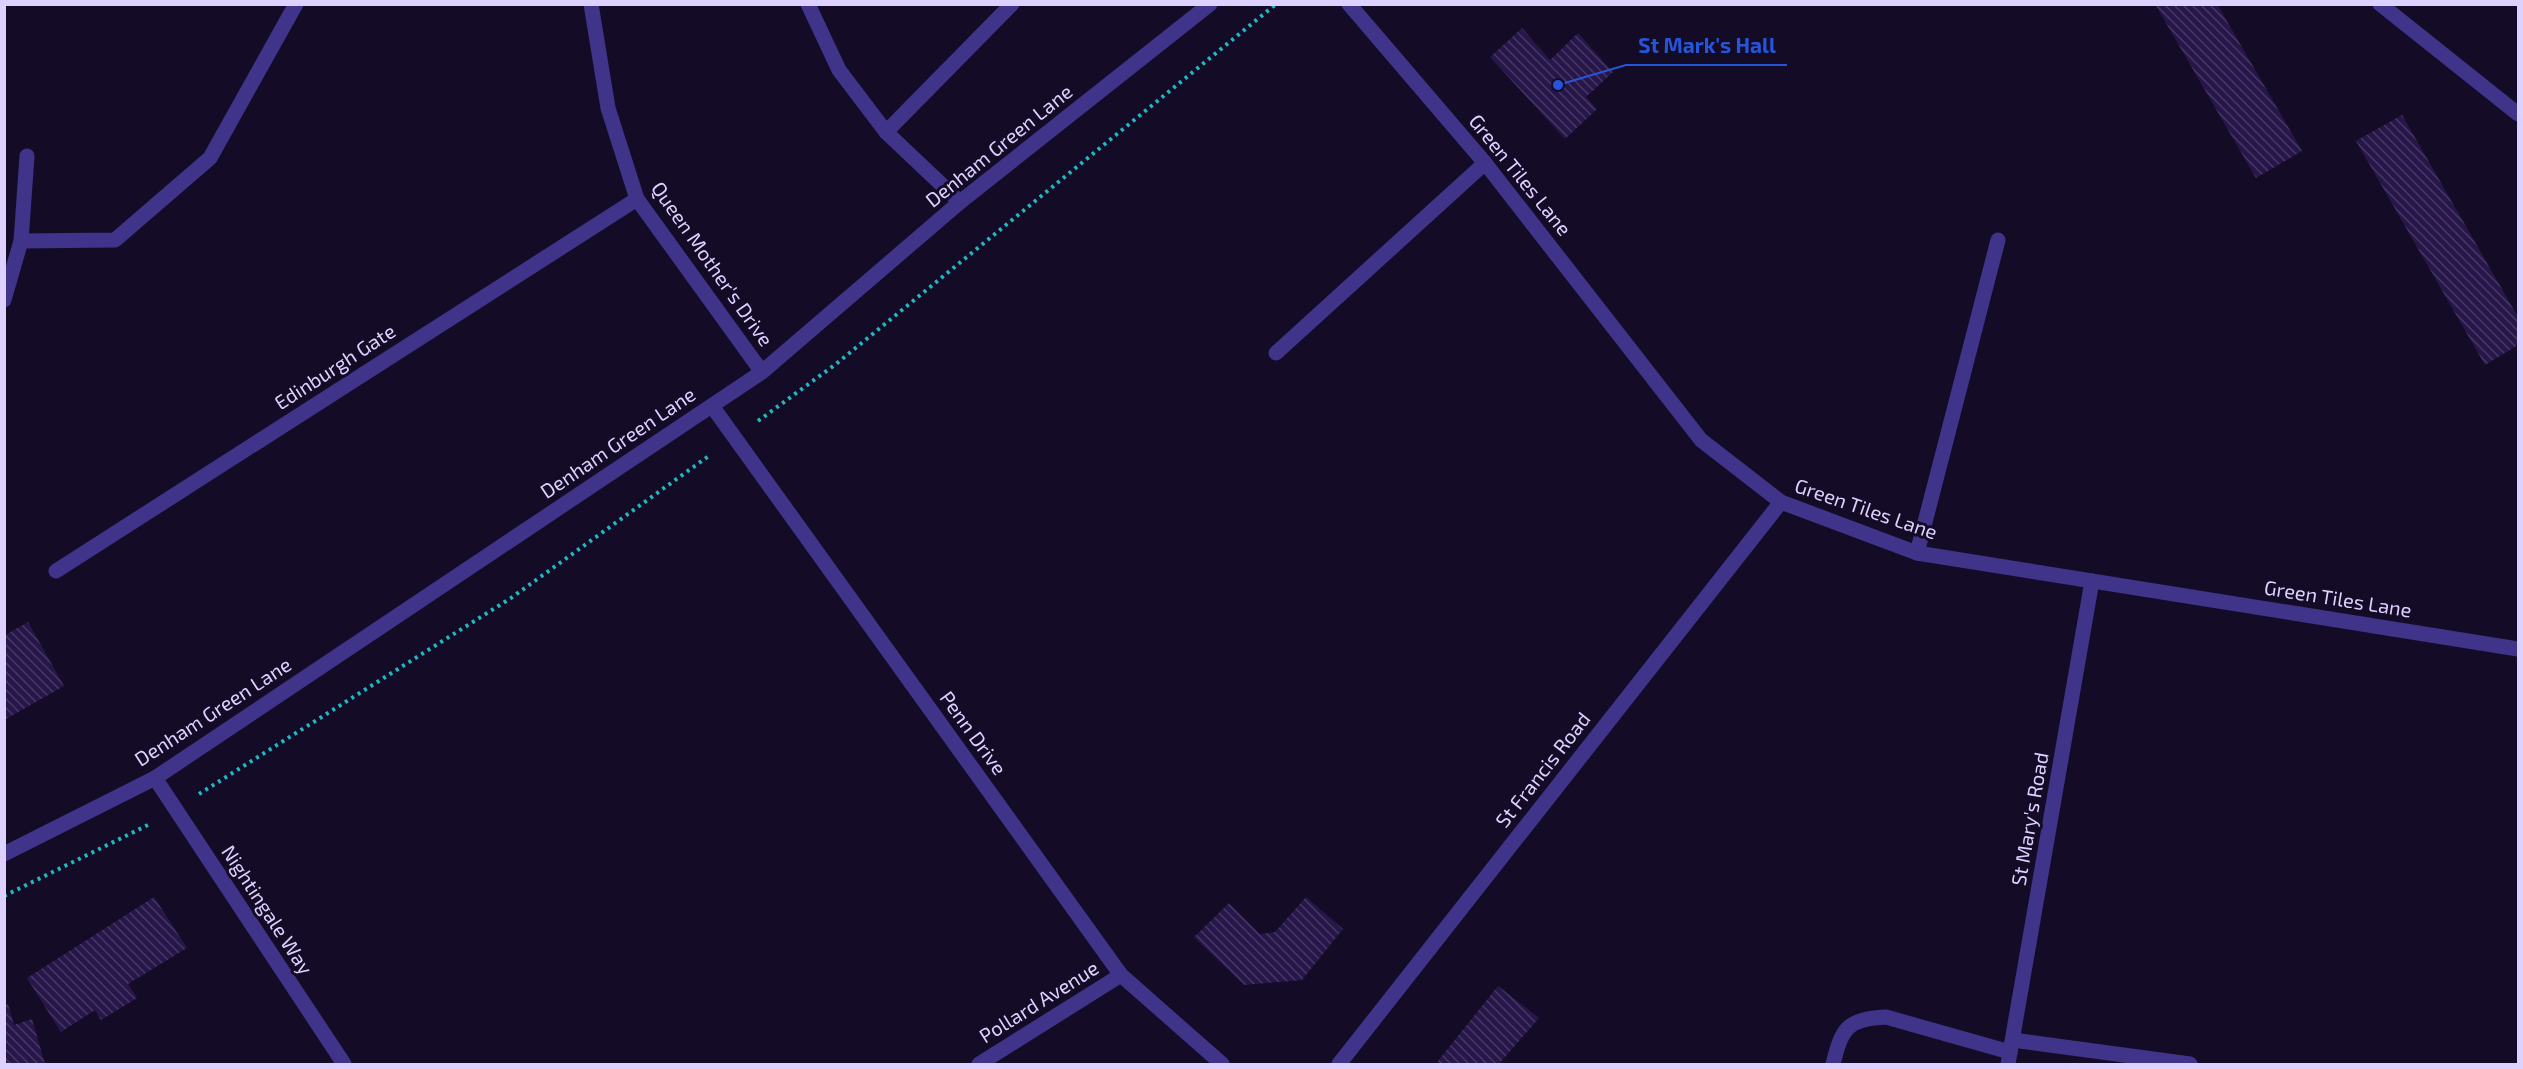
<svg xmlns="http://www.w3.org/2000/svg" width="2523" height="1069" font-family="'Exo 2',sans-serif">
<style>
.building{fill:url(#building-back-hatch)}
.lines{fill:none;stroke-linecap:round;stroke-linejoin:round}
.path{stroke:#22b8c2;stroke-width:4;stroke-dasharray:3 4.5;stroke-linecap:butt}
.lane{stroke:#40338a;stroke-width:15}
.street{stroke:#40338a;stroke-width:15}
.labels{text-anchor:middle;stroke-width:6;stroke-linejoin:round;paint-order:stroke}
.street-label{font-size:20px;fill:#dcd1ff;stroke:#140c26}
.leader{fill:none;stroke:#2755da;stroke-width:2}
.callout-dot{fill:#2755da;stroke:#140c26;stroke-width:2}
.callout-label{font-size:21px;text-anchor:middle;font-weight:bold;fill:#2755da;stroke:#140c26;stroke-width:6;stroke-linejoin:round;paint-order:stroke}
</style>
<defs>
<pattern id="building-back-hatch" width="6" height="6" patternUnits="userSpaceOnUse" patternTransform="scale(1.5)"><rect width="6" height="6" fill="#271649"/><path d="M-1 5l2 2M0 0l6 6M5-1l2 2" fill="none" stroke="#463764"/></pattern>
</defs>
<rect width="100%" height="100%" fill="#140c26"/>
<g class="building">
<path d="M2155,4H2217L2302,151L2256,178Z"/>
<path d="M1522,28L1550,60L1578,33L1613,72L1586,97L1597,109L1565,139L1490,57Z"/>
<path d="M2402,115L2518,317V345L2485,365L2356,141Z"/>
<path d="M28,622L64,686L6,719L5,716V635Z"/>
<path d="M154,897L187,948L128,984L137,998L101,1020L95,1010L61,1032L27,978Z"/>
<path d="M1306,897L1343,929L1302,980L1244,985L1194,937L1229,903L1260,934L1275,932Z"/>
<path d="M1498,986L1539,1018L1499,1064H1439L1438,1061Z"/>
<path d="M8,1004L14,1025L32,1019L45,1064H4V1005Z"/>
</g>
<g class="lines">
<g class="path">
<path d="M758,421L836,364L1276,4"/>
<path d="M199,794L511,598L710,455"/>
<path d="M4,896L152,823"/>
</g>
<g class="lane">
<path d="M808,4L839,70L886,132L960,202"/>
<path d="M886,132L1012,4"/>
<path d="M1276,353L1485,163"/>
<path d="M2013,1040L2190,1064"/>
<path d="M1833,1064C1842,1028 1847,1019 1886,1017L2010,1052"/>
</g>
<g class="street">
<path d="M591,4L608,108L637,199L762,372"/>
<path d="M1349,4L1485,163L1701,440L1781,502L1917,553L2518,649"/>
<path d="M2380,4L2518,114"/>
<path d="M21,241L115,240L210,158L296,4"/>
<path d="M4,300L21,241L27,156"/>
<path d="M712,406L1121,975L1222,1064"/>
<path d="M1917,553L1998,240"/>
<path d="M56,571L637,199"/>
<path d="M155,778L344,1064"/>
<path d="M4,854L155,778L762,372L960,202L1210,4"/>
<path d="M979,1064L1121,975"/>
<path d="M1339,1064L1781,502"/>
<path d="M2008,1064L2092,581"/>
</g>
</g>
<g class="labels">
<g class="street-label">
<text transform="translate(999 146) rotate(-39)" y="7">Denham Green Lane</text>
<text transform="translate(1520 175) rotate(51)" y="7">Green Tiles Lane</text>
<text transform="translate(712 264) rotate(55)" y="7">Queen Mother's Drive</text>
<text transform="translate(335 367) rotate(-33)" y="7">Edinburgh Gate</text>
<text transform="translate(618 443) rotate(-34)" y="7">Denham Green Lane</text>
<text transform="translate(1866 509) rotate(19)" y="7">Green Tiles Lane</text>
<text transform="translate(2338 599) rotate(9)" y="7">Green Tiles Lane</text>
<text transform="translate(213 712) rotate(-33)" y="7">Denham Green Lane</text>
<text transform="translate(973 733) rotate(54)" y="7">Penn Drive</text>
<text transform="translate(1543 770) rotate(-52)" y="7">St Francis Road</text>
<text transform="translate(2030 819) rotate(-80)" y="7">St Mary's Road</text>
<text transform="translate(267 910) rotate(57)" y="7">Nightingale Way</text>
<text transform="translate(1039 1002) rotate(-32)" y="7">Pollard Avenue</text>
</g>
</g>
<path class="leader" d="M1558 85L1626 65H1787"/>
<circle class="callout-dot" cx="1558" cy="85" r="6"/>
<g class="callout-label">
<text x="1707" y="53">St Mark's Hall</text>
</g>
<rect width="2523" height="1069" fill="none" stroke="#dcd1ff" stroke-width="12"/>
</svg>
